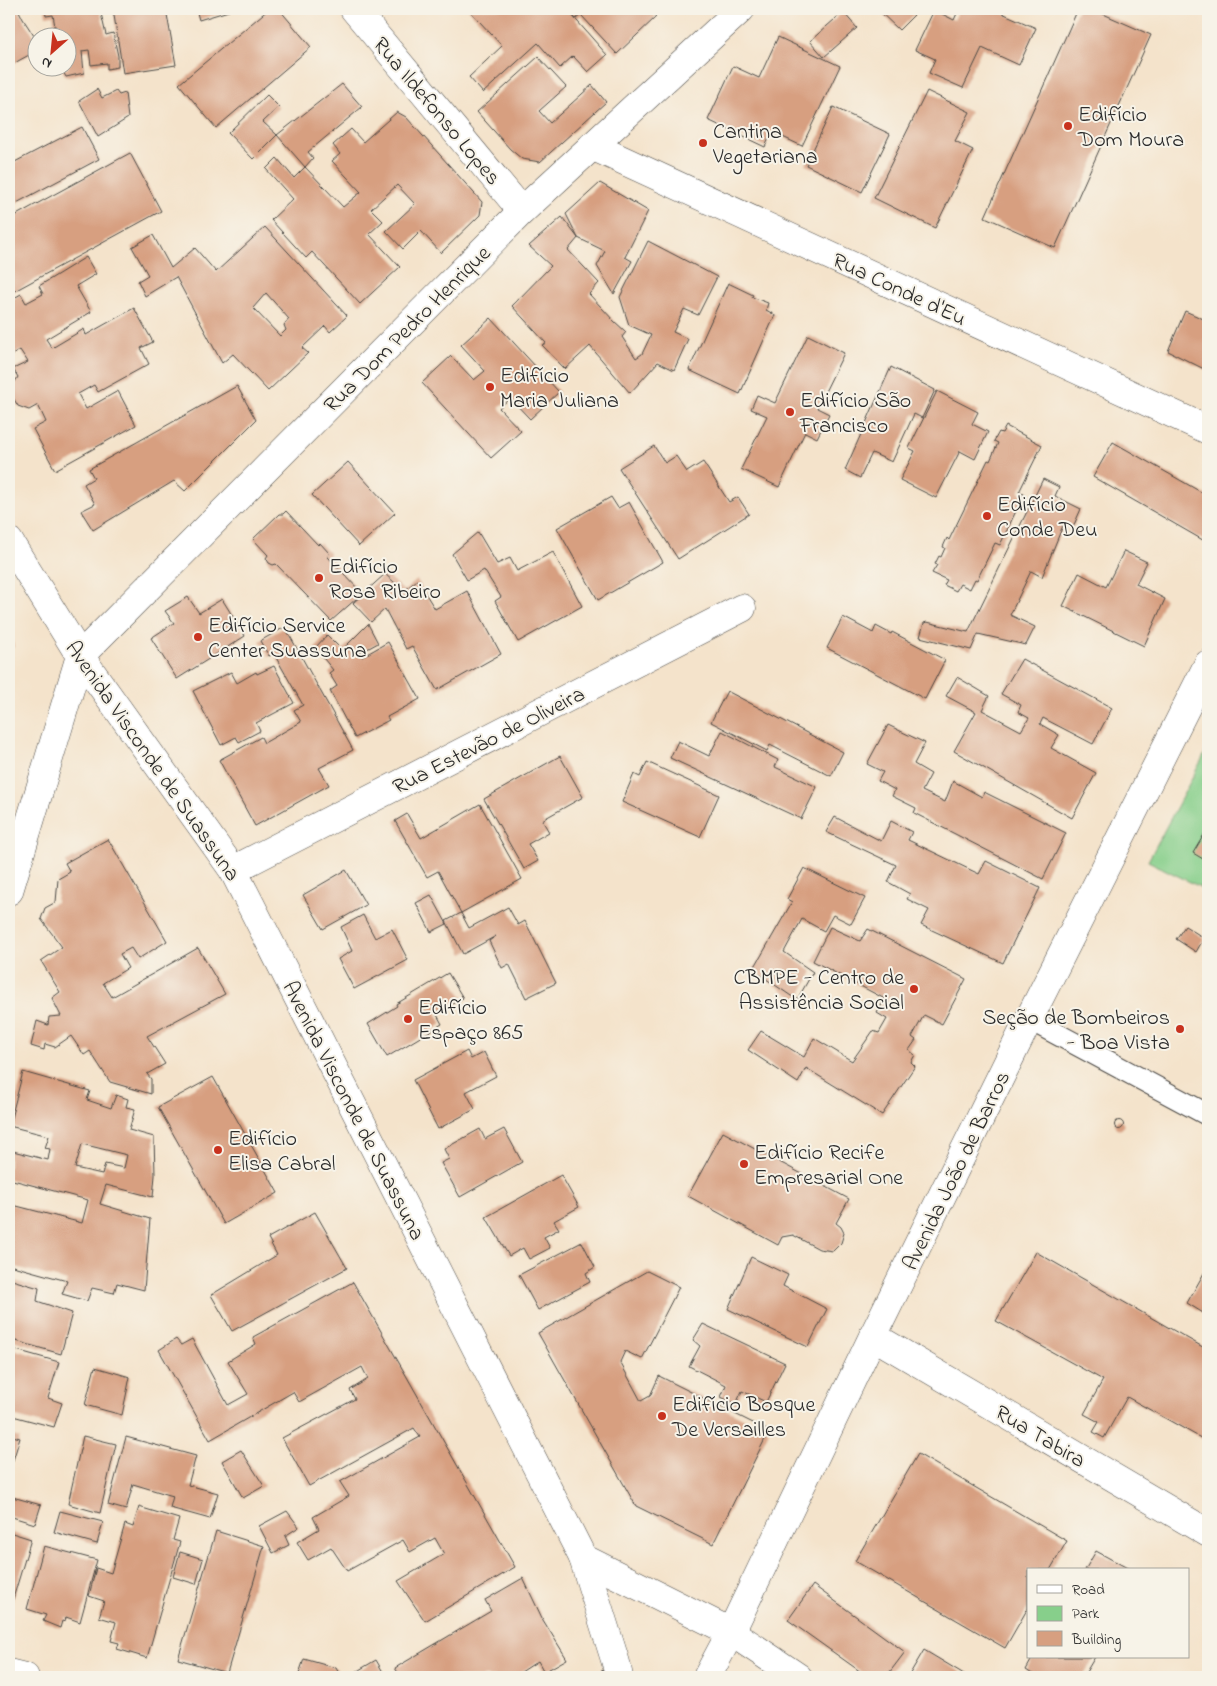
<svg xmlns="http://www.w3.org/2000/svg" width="1217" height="1686" font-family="'Indie Flower',sans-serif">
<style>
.park{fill:#87cf8b;stroke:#597d5b}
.building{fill:#d79f80;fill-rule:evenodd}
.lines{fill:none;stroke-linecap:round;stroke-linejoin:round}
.service-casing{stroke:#494743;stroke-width:23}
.minor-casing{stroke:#494743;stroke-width:29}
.tertiary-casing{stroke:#494743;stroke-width:29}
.secondary-casing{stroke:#494743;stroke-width:29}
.service{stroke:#fff;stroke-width:21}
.minor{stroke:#fff;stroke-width:28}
.tertiary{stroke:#fff;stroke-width:28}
.secondary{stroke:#fff;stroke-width:28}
.poi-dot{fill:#c8321e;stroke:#f7f3e8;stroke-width:2}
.labels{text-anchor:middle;stroke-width:4;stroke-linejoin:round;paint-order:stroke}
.street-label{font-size:22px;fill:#2b2b2b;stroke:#f7f3e8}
.poi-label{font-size:22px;fill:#2b2b2b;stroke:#f7f3e8;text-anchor:start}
</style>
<rect width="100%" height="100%" fill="#f7f3e8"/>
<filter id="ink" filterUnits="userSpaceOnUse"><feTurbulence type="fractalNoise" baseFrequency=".02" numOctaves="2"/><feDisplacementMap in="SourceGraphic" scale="10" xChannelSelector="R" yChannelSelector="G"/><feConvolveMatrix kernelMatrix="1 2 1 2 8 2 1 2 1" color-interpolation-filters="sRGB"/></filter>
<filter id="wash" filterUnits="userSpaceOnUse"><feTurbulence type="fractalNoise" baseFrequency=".0096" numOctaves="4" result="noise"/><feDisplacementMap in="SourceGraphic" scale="20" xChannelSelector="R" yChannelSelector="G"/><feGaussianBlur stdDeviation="1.12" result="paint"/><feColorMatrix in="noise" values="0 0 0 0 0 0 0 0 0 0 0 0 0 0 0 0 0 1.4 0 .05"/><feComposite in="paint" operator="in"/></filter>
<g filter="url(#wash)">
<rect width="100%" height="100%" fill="#f4e3cb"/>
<path class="park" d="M1208,748V891L1148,861Z"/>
<g id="blocks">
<g class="building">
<path d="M9,9H18L23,19L38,42V50L9,66Z"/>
<path d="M45,9H100L106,35L113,33L118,56V67L107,69V63L91,65L89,50L82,51L84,73L66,77L61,68H68V38H57L53,15L46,16Z"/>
<path d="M113,9H166L176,65L123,73Z"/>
<path d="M196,9H235L199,20Z"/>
<path d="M269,9H279L311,47L216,128L179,84Z"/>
<path d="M468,9H531L533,11L536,9H648L656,17L617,54L581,15L576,19L570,13L607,55L588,72L573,56L560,68L538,43L483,93L469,77L502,46Z"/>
<path d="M877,9H920L899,30Z"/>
<path d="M959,9H993L1036,28L1019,65L982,48L963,88L929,73L935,59L915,50L934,10L954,20Z"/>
<path d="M1078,9H1092L1151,35L1055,248L985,217Z"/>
<path d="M843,12L857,28L824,57L810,41Z"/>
<path d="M778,37L840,66L802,146L772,132L765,147L708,120L733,66L759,78Z"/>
<path d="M538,57L566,87L539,111L550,123L592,85L606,102L540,162L522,159L510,149L477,112Z"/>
<path d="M342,84L362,107L308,152L313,158L305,167L277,135L253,159L228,133L267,95L279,107L263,122L277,135Z"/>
<path d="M97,89L102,98L116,91L119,95L125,93L128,118L98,137L79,101Z"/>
<path d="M927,91L970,112L955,141L973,150L935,228L874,198Z"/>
<path d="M833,107L890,134L862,192L806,165Z"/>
<path d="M397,112L406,117L482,202L480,215L441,253L421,231L403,249L386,231L415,204L397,185L371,209L383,221L369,234L400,267L360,304L312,252L306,258L271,220L293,199L266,169L277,158L294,178L305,167L343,207L361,192L332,161L340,154L333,145L351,129L363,142Z"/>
<path d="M82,127L99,159L9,207V165Z"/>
<path d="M130,153L161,211L9,294V219Z"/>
<path d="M600,183L648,211L625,257L632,261L614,294L597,266L605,251L578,238L568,250L599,283L589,294L614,321L626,332L622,337L636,358L642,354L651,335L629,325L620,297L648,241L717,277L698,315L684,309L673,332L688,339L674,370L658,362L630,393L590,346L565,369L542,345L546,343L512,306L551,266L529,246L562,217L578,238L566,214Z"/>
<path d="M265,227L347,316L330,332L325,326L302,348L308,353L268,391L233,354L222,363L176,277L145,296L138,281L148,275L132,247L153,235L171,268L195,248L216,272ZM266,293L289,319L284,325L286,330L280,336L253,308Z"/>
<path d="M86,257L96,274L76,286L91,312L46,339L52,348L84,329L86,335L134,308L153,342L141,348L149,364L98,392L94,385L78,394L86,409L118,391L136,425L55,470L33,429L46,422L38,405L29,410L18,406L9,391L18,377L13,369L28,362L20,350L9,357V301L21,294L26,303L43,294L39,286Z"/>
<path d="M728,283L753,295L752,297L768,303L766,310L775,315L740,394L689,370Z"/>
<path d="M1185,311L1208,321V371L1168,351Z"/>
<path d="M491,318L559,392L530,419L510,398L499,408L521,431L491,458L422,383L451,356L474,380L485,371L461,345Z"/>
<path d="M808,335L844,353L817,408L829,414L817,438L805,432L779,487L741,469L767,416L751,409L757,395L775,403Z"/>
<path d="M891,367L935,390L922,418L914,414L892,462L872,453L860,478L845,470Z"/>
<path d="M237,386L256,420L185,491L174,481L93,530L81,511L95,504L84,484L94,478L89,469Z"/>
<path d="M937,391L978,412L972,424L988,432L975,459L960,451L936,498L900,480L915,451L909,448Z"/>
<path d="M1006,426L1042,445L1019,492L1024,494L1000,545L995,543L977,580L975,579L970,589L960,584L956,591L944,585L947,580L932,573L937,565L935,564L939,556L941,557L945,548L943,547L947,538L949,540L988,460L990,461L998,443L994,441L999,432L1002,433Z"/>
<path d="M1113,442L1208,496V543L1093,477Z"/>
<path d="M654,446L665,463L676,456L687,472L703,462L729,502L738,497L749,514L678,559L619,468Z"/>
<path d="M348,462L395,513L359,546L312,495Z"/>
<path d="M1043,479L1059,487L1055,496L1081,509L1073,527L1064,523L1042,577L1031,571L1010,615L1035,627L1026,645L978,634L971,650L920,637L924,623L927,622L968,632Z"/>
<path d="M611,497L618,508L629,502L663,562L598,600L557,528Z"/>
<path d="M286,511L318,545L320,543L329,553L328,557L360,591L357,594V598L331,621L276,564L273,565L269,563L266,558L268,555L253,539L279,514H283Z"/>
<path d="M478,532L497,564L510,558L517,571L553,552L582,606L518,642L495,601L501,597L484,570L467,580L452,554Z"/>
<path d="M1124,551L1147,562L1136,584L1165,599L1144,646L1063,606L1079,573L1106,587Z"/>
<path d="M385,574L404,591L417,580L435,609L467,591L501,654L437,690L412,646L406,649L385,609L371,622L353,603Z"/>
<path d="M188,597L199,613L222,599L245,636L177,679L151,638L174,623L165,611Z"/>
<path d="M843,617L873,633L876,626L891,634L892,632L945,660L925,699L827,648Z"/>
<path d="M368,624L378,643L360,653L362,657L388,642L420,699L387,717L389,720L355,738L330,691L337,686L329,673L333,670L315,648L327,635L342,650Z"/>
<path d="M9,627L14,647L9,649Z"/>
<path d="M285,627L353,750L319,768L329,785L255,826L219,760L261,737L264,743L301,722L294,710L303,705L274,654L269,656L260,641Z"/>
<path d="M1022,659L1112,708L1093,744L1043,718L1040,724L1059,735L1051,748L1096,773L1072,818L954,751L976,712L946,696L957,677L989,696L982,710L1021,731L1029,718L1018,712L1021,705L1001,694Z"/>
<path d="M274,666L294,703L256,723L260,731L239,742L236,737L221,745L193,691L231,672L237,683L256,672L257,674Z"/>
<path d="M727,691L843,752L831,776L770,745L767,751L711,722Z"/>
<path d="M888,725L925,743L914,764L931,774L922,791L945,802L953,781L982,797L984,792L1066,833L1043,879L914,813L916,808L892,796L895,790L878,781L883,772L867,764Z"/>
<path d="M722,731L778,760L775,767L817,787L801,819L670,758L678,741L709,756Z"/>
<path d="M560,756L583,797L542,820L549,832L528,844L538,861L524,869L484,799Z"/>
<path d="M647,762L719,795L700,837L622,802L634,774L640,777Z"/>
<path d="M480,804L522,879L461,913L438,871L427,877L395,821L407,814L421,838Z"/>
<path d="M835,817L881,841L891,821L912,832L908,840L979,874L986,861L1040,888L1003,963L921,925L929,910L907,899L910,894L888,882L896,865L826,832Z"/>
<path d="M1208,828V862L1193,853Z"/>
<path d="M108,839L167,941L138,959L131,948L120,954L128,968L103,983L112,997L198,948L225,994L147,1036L165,1064L147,1074L151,1079V1094L110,1082L90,1051L84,1055L71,1036L55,1047L45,1044L44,1050L31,1046L37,1021L48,1025L49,1017L61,1016L52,998L60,992L41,961L62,947L41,919L45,908L56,902L58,879L70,872L65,863Z"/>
<path d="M804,868L865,898L851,924L833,915L824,931L802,919L784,952L813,972L797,1000L753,970L792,902L787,899Z"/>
<path d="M346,870L366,905L323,929L303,895Z"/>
<path d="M431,895L447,924L431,932L416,903Z"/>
<path d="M508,907L518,925L525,921L556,983L526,998L509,964L502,968L489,941L496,936L463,954L446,921L461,913L469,928Z"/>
<path d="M363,915L375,938L392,929L408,960L354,989L338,959L352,951L341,927Z"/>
<path d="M1185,926L1204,938L1196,952L1176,939Z"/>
<path d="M830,927L860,941L868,929L966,979L942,1024L924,1015L912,1037L916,1040L909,1050L915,1055L911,1062L915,1066L882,1115L806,1068L798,1083L748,1050L761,1031L804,1057L814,1038L852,1061L873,1031L879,1033L887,1019L877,1013L885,999L813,961Z"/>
<path d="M448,973L463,998L436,1013L442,1024L387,1057L368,1024L397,1006L396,1004Z"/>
<path d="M467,1051L471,1059L484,1052L496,1076L466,1092L475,1109L438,1129L413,1080Z"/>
<path d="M23,1072L90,1091L87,1100L111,1108L116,1095L128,1099L126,1107L135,1109L129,1130L154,1137L155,1175L153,1197L106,1185L100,1204L150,1219L144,1290L117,1283L114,1293L92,1288L87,1301L62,1294L67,1281L9,1265V1204L82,1223L88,1200L9,1179V1150L48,1160L50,1149L45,1148L49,1136L9,1126ZM82,1144L127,1155L124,1168L105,1164L102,1174L75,1168Z"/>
<path d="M213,1077L278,1193L224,1224L158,1107Z"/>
<circle cx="1119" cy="1125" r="4.5"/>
<path d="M480,1129L485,1139L504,1129L522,1162L460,1197L441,1163L449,1159L444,1149Z"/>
<path d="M723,1132L849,1199L836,1223L841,1227L844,1233L841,1243L833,1251L819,1249L793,1235L782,1237L778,1245L688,1196Z"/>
<path d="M561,1175L579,1207L554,1221L559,1229L544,1237L550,1248L529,1259L523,1248L509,1256L486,1217Z"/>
<path d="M315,1212L347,1268L232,1331L211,1295L277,1255L268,1238Z"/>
<path d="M582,1242L595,1267L586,1273L590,1282L538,1310L519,1275Z"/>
<path d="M1036,1252L1208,1350V1442L1127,1397L1104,1438L1093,1432L1099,1422L1084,1414L1103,1380L996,1321Z"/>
<path d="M751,1257L788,1275L783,1286L827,1309L808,1347L728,1309Z"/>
<path d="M1208,1266V1316L1187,1303Z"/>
<path d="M647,1271L679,1287L642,1359L625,1351L620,1362L641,1401L650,1396L659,1376L769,1431L713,1544L636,1506L538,1333Z"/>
<path d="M12,1280L39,1288L37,1301L72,1313L61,1354L9,1339V1290Z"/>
<path d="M353,1282L515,1567L425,1621L398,1581L444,1554L435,1538L410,1552L403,1540L347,1571L331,1547L308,1560L297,1542L319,1529L313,1517L349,1496L340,1482L420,1437L414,1428L309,1486L282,1438L355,1399L350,1390L368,1379L362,1367L299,1402L293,1392L210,1440L159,1350L176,1339L181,1345L192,1339L228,1405L248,1394L228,1361L256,1344L253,1337Z"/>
<path d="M703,1324L785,1363L766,1402L742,1391L736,1404L721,1397L726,1385L689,1366L700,1346L693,1340Z"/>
<path d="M9,1348L59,1362L48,1398L62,1403L54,1427L9,1415Z"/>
<path d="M95,1367L130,1377L122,1415L85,1405Z"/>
<path d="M9,1435L20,1438L9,1473Z"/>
<path d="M83,1436L116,1444L100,1513L68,1504Z"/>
<path d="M126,1437L196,1456L188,1485L218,1493L210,1519L170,1508L173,1496L133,1484L126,1510L108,1505Z"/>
<path d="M241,1450L264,1486L243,1498L222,1461Z"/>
<path d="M918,1454L1067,1541L1050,1570H1028V1608L1005,1648L855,1561Z"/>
<path d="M9,1496L41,1505L35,1524L9,1516Z"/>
<path d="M139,1507L179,1519L173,1540L180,1542L147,1658L117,1649L119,1643L111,1641L116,1622L99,1617L104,1601L89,1596L96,1568L111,1573L125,1524L133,1527Z"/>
<path d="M60,1511L103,1522L97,1544L54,1532Z"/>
<path d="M287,1511L299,1527L285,1536L289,1545L273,1553L259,1526Z"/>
<path d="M216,1531L264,1546L227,1673L178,1659Z"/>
<path d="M9,1532L31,1539L9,1612Z"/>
<path d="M44,1546L97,1560L80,1622L66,1617L65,1622L62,1621L60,1628L43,1621L46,1615L27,1609Z"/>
<path d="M1096,1551L1131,1570H1085Z"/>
<path d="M180,1552L203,1559L196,1584L173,1577Z"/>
<path d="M523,1578L543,1620L567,1659L544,1672L538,1661L515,1676L516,1677H401L395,1668L491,1611L485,1600Z"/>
<path d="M813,1585L905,1652L886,1677H868L788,1620Z"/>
<path d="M924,1650L969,1677H908Z"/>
<path d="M1033,1657H1095L1083,1677H1037L1026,1670Z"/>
<path d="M304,1659L336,1668L341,1677H298Z"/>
<path d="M376,1660L386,1677H347Z"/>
<path d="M1208,1664V1677H1201Z"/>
<path d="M615,1665L617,1677H588Z"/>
</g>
</g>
</g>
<g filter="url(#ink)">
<use href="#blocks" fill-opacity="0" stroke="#494743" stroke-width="1"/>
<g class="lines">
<g class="service-casing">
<path id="service" d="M1029,1019L1208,1115"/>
</g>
<g class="minor-casing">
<g id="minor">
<path d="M354,9L522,211"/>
<path d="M592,146L1208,430"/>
<path d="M233,870L742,608"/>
<path d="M9,891L80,656L522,211L741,9"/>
<path d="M873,1336L1208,1533"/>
</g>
</g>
<g class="tertiary-casing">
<path id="tertiary" d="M731,1632L798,1677"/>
</g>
<g class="secondary-casing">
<g id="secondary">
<path d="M9,541L80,656L233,870L583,1558L616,1663L619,1677"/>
<path d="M583,1558L731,1632"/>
<path d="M9,1673L25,1677"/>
<path d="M707,1677L731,1632L873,1336L1029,1019L1208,664"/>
</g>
</g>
<use href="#service" class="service"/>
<use href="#minor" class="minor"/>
<use href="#tertiary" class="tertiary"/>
<use href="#secondary" class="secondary"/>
</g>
</g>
<g class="poi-dot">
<circle cx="1068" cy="126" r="5"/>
<circle cx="703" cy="143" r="5"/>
<circle cx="490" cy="387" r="5"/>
<circle cx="790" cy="412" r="5"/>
<circle cx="987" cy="516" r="5"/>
<circle cx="319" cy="578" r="5"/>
<circle cx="198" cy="637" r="5"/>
<circle cx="914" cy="989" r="5"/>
<circle cx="408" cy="1019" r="5"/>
<circle cx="1180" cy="1029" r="5"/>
<circle cx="218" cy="1150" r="5"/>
<circle cx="744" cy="1164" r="5"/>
<circle cx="662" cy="1416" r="5"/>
</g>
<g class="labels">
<g class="street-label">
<text transform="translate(438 110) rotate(50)" y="8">Rua Ildefonso Lopes</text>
<text transform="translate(900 288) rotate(25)" y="8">Rua Conde d'Eu</text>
<text transform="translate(406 328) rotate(-45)" y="8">Rua Dom Pedro Henrique</text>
<text transform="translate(488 739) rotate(-27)" y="8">Rua Estevão de Oliveira</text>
<text transform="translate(154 760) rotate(55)" y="8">Avenida Visconde de Suassuna</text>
<text transform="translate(355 1110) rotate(63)" y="8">Avenida Visconde de Suassuna</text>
<text transform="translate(955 1170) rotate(-64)" y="8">Avenida João de Barros</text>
<text transform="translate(1041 1435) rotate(31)" y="8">Rua Tabira</text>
</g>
<g class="poi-label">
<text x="1078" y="121">Edifício<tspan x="1078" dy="25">Dom Moura</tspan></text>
<text x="713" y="138">Cantina<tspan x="713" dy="25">Vegetariana</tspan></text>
<text x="500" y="382">Edifício<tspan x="500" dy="25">Maria Juliana</tspan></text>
<text x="800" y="407">Edifício São<tspan x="800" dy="25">Francisco</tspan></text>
<text x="997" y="511">Edifício<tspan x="997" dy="25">Conde Deu</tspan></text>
<text x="329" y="573">Edifício<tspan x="329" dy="25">Rosa Ribeiro</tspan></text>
<text x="208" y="632">Edifício Service<tspan x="208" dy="25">Center Suassuna</tspan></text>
<text x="904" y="984" text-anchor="end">CBMPE - Centro de<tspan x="904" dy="25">Assistência Social</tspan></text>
<text x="418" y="1014">Edifício<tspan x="418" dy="25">Espaço 865</tspan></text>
<text x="1170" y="1024" text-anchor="end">Seção de Bombeiros<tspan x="1170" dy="25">- Boa Vista</tspan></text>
<text x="228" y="1145">Edifício<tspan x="228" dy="25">Elisa Cabral</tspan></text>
<text x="754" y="1159">Edifício Recife<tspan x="754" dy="25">Empresarial One</tspan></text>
<text x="672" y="1411">Edifício Bosque<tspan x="672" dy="25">De Versailles</tspan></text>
</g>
</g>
<rect width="1217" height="1686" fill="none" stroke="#f7f3e8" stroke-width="30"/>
<rect x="1027" y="1568" width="162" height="90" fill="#f7f3e8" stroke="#a5a39c"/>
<rect x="1037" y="1585" width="25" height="8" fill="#ffffff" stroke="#a5a39c"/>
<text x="1072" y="1594" font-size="15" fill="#2b2b2b">Road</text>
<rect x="1037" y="1606" width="25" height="15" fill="#87cf8b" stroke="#a5a39c"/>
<text x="1072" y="1618" font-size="15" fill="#2b2b2b">Park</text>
<rect x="1037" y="1631" width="25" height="15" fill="#d79f80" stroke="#a5a39c"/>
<text x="1072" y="1644" font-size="15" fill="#2b2b2b">Building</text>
<g transform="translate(52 52) rotate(207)"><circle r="24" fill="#f7f3e8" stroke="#a5a39c"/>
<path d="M0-4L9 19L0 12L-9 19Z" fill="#c8321e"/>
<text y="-8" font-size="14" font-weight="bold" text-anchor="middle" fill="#2b2b2b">N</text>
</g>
</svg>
